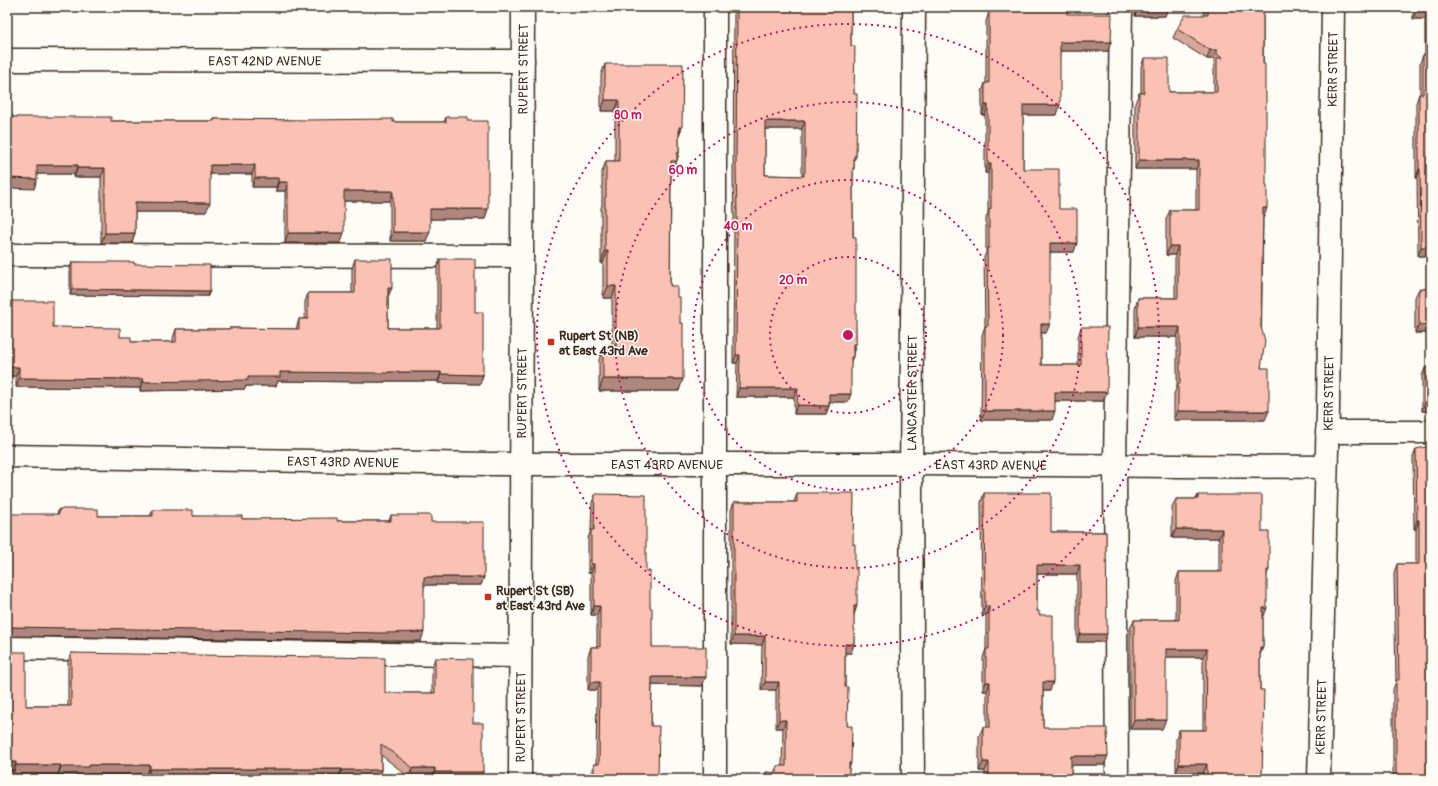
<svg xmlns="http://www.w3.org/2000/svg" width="1438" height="786" font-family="Pangolin,sans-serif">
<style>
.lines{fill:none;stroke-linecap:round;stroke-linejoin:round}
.minor-casing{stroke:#3b2a1e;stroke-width:25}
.minor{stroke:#fdfcf7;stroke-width:22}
.wall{fill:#d8a69b;stroke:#3b2a1e;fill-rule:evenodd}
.shaded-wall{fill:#b0877e;stroke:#3b2a1e}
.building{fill:#fbc1b4;stroke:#3b2a1e;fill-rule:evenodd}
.ring{fill:none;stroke:#c2185b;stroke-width:2;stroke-dasharray:2 4}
.poi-dot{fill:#c8321e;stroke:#fdfcf7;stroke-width:1.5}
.labels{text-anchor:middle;stroke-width:3;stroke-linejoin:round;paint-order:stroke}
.street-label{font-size:13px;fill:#3b2a1e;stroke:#fdfcf7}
.poi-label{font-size:13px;font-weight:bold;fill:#3b2a1e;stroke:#fdfcf7;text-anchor:start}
.centre{fill:#c2185b;stroke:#fdfcf7;stroke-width:2}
.ring-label{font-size:12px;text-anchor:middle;font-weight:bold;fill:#c2185b;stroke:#fdfcf7;stroke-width:3;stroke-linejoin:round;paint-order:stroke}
</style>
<rect width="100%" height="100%" fill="#fdfcf7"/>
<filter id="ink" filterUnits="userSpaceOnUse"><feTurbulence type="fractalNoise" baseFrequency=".025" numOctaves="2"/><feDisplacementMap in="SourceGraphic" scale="8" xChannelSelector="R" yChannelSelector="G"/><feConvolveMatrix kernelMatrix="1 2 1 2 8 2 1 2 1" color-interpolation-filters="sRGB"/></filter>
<g filter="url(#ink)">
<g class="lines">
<g class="minor-casing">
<g id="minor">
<path id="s1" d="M7,60L523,61"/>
<path d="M7,255L522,256"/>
<path d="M1327,432H1431"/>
<path id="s2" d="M7,456L489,464H911L1326,467"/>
<path d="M7,648L520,656"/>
<path id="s3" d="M520,779L523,7"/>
<path d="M715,779V7"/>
<path id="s4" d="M913,779L911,491L914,7"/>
<path d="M1117,779L1115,465L1121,7"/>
<path id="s5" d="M1319,779L1328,409L1333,7"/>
</g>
</g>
<use href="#minor" class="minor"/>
</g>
<g class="wall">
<path d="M734,7H851V46L854,94L856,156L854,161V168L853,172V221L856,344L853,353V357L851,361L848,402H829V406L826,414H794V397H736L737,363H733L734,219L733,180ZM765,129H802V176L765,175Z"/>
<path d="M990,7H1067V14L1108,51H1060L1057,115H1023V169L1059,209L1074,252H1050L1046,333H1041V365H1078V337L1081,327L1103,401H1055L1052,420H981L982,335L985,326L984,257L986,253V218L988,213V173H985V115H982V92L985,83H986V21L989,12H990Z"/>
<path d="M1135,7H1168L1165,16H1135Z"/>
<path d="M1204,7H1263L1264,217H1263L1261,368L1265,420H1174V394L1177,386V337H1135V308L1138,298H1175V255H1166V219L1170,210H1196V169H1135V103L1139,93H1141V67L1144,58L1169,92H1214V67L1215,64H1214V59H1207L1173,38L1177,29L1204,15Z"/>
<path d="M1413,7H1431V333H1415V297L1419,289H1427V256H1418L1417,178H1416V103L1419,94H1420V63L1423,55H1425V19H1413Z"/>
<path d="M605,64L682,127L679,135V153L673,173H671L670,286L679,391H599V360L603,348H612V298H603V263H601V208L602,205V172L606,161H615V111H601V75Z"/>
<path d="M12,117L111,121H214V119L393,122H444L446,117L468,121L485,219H430L426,241H390V201H344L341,243H285V191H276V187H252V174H210L206,212H135V233L132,243H101V177H74V174H37L34,189Z"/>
<path d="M355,259L388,297V328H437V268L440,259L475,312L483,375L480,384L438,383V381H385V382H370L278,381L276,386H246L245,389L140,391V388L16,387V376H7L53,327L120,337L131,342H173V338L176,329H228L229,328L296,329L299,319H305V302L308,293H352V268Z"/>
<path d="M72,262L134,264L208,296L70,295V268Z"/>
<path d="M1425,368L1431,411H1422V376Z"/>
<path d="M1416,449L1431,779H1393V689L1396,682L1394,573L1397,564H1416V529H1414L1413,457Z"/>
<path d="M797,493L853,544L854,644L851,653H845V687L847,726L849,779H764L766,772L774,773L777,766H782L783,728H776V690H761L762,645L731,644V510L734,502H794Z"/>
<path d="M984,493L1051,532H1106L1104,642H1077V574H1037V611L1039,615L1050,691H1043V727L1048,728L1104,765H1071V779H985V771H979V736L983,727H987V691H983V658L986,649V615H982L981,502Z"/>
<path d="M595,494L646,571L650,608L652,647L706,677L702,686L652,685L651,726L658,779H591V772L594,764H596L597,690H588V656L591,647H597V615H591V573H588V538L591,530L592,503Z"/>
<path d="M1198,495L1262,532L1269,570L1267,574L1264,616H1263V647L1260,655V690L1262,779H1203V773H1176V739L1179,730H1203V657H1166L1162,729H1130V629L1134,620H1176V581L1179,572H1219V538H1172V508L1176,499H1196Z"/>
<path d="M59,509L98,516H150L153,510L193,516L242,519L337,521H389L391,515L431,522L484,577L481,585H424L421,641H382L7,636Z"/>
<path d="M71,653L385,693H432V667L435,658L473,723L483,772L480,779H432V777H409L381,755V770L378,779H338V777L147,778V774H87L86,775H58V774H13V771H7L26,706H68V661Z"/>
</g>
<g class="shaded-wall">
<path d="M1138,7H1168L1165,16H1135Z"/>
<path d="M1416,11H1428L1425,19H1413Z"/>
<path d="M1060,42H1111L1108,51H1057Z"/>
<path d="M1210,50H1217L1214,59H1207Z"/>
<path d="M605,100H619L615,111H601Z"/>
<path d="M985,105H988L985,115H982Z"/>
<path d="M1023,105H1060L1057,115H1020Z"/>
<path d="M765,121H805L802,129H762Z"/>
<path d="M679,127H682L678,138Z"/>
<path d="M677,153H679L673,173H667L671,161Z"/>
<path d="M1139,160H1199L1196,169H1135Z"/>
<path d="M988,164H991L988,173H985Z"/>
<path d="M37,165H78L74,174H34Z"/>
<path d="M210,165H255L252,174H206Z"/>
<path d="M78,168H105L101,177H74Z"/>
<path d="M1419,169H1420L1417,178H1416Z"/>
<path d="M7,178L37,179L34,189L7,188Z"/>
<path d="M255,178H279L276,187H252Z"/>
<path d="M279,182H288L285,191H276Z"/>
<path d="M344,191H393L390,201H341Z"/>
<path d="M135,202L210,203L206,212H132Z"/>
<path d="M1263,208H1267L1264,217H1260Z"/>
<path d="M430,209H488L485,219H426Z"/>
<path d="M393,232H430L426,241H390Z"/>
<path d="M105,233H135L132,243H101Z"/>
<path d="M288,233H344L341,243H285Z"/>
<path d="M1050,243H1077L1074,252H1046Z"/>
<path d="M1170,246H1178L1175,255H1166Z"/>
<path d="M1421,247H1430L1427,256H1418Z"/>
<path d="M605,251H608L603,263H601Z"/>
<path d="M608,286H616L612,298H603Z"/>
<path d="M388,288H392L388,297Z"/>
<path d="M72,289L210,291L208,296L70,295Z"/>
<path d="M1041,324H1050L1046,333H1038Z"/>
<path d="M1419,325H1431V333H1415Z"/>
<path d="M1138,327H1180L1177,337H1135Z"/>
<path d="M853,344H856L853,353Z"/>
<path d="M736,355H740L737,363H733Z"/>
<path d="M7,367H19L16,376H7Z"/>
<path d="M280,372H441L438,381H385V382H370L278,381L276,386H246L245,389L140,391L143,382L248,377Z"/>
<path d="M441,374L483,375L480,384L438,383Z"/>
<path d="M19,378L143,379L140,388L16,387Z"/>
<path d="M603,379H683L679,391H599Z"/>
<path d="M739,388H798L794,397H736Z"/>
<path d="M1055,392H1107L1103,401H1052Z"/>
<path d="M829,394H851L848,402H826Z"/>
<path d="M1425,402H1431V411H1422Z"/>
<path d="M797,405L829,406L826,414H794Z"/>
<path d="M985,411H1055L1052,420H981Z"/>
<path d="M1178,411H1269L1265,420H1174Z"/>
<path d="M1417,520H1419L1416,529H1414Z"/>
<path d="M1176,529H1222L1219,538H1172Z"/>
<path d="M591,564H594L591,573H588Z"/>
<path d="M1037,565H1080L1077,574H1034Z"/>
<path d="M424,577H484L481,585H421Z"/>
<path d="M594,606H600L597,615H591Z"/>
<path d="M854,606H857L854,615Z"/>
<path d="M985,606H989L986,615H982Z"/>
<path d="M1263,608H1267L1264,616H1259Z"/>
<path d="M10,627L424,632L421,641H382L7,636V628Z"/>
<path d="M1080,634H1107L1104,642H1077Z"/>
<path d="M734,636H765L762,645L731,644Z"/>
<path d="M845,644H854L851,653H842Z"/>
<path d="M1260,647H1263L1259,656Z"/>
<path d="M1166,649H1207L1203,657H1163Z"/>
<path d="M652,677H706L702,686L649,685Z"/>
<path d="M591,682H600L597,690H588Z"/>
<path d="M765,682H779L776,690H761Z"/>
<path d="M986,682H990L987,691H983Z"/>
<path d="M1043,682H1053L1050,691H1040Z"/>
<path d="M779,720H786L783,728H776Z"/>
<path d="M1134,720H1166L1162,729H1130Z"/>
<path d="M1071,756H1108L1104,765H1068Z"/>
<path d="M7,762H16L13,771H7Z"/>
<path d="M983,762H989L985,771H979Z"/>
<path d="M849,763H851L848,772Z"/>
<path d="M1179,764H1207L1203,773H1176Z"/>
<path d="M16,765H61L58,774H13Z"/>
<path d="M89,765H150L147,774H87L86,775H58L61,767Z"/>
<path d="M413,768H435L432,777H409Z"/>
<path d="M150,769H342L338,777L147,778Z"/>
<path d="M342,770H381L378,779H338Z"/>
<path d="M435,772H483L480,779H433Z"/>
</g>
<g class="building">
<path d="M737,7H851V46H855L854,94H857L856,156H854V168H853V237H856V344H853V357H851V394H829V406L797,405L798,388H739L740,355H736L737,211L736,171ZM765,121H805V172H804V176L765,175Z"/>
<path d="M993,7H1067V14H1112L1111,42H1060V105H1023V169H1059V209H1077V243H1050V324H1041V365H1081V327H1108L1107,392H1055V411H985V326H988L987,248H989V209H991V164H988V105H985V83H989V12H993Z"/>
<path d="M1208,7H1263V64H1265V92H1266V185H1267V208H1263L1261,327L1265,341L1261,368H1269V411H1178V384H1180V327H1138V298H1178V246H1170V210H1199V160H1139V93H1144V58H1169V92H1217V58H1222L1217,54V50H1210L1177,29L1185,15H1208Z"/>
<path d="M1416,7H1431V325H1419V289H1430V247H1421L1420,169H1419V94H1423V55H1428V11H1416Z"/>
<path d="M605,64H683L682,127H679V153H677V161H671L670,286H677V297H680V323H683V379H603V348H616V286H608V251H605V197H606V161H619V100H605Z"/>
<path d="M7,114H12V117H111V121H214V119L306,120L393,119V122H446V117H468V121H488V209H430V232H393V191H344V233H288V182H279V178H255V165H210V203L135,202V233H105V168H78V165H37V179L7,178Z"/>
<path d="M355,259H392V288H388V328H440V259H475V312H483V375L441,374V372H388V373H373L280,372V377H248V380L143,382V379L19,378V367H7V301H53V327L120,328V337H131V342H176V329H229V328L299,329V319H308V293H355Z"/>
<path d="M72,262H134V264L210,265V291L72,289Z"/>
<rect x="1425" y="368" width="6" height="34"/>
<path d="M1431,446V779H1396V680H1399L1397,564H1419V520H1417L1416,449Z"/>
<path d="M797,493H854L853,544H855V569H857V606H854V644H845V687H848L847,726H852L851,763H849V779H766V772L777,773V766H786V720H779V682H765V636H734V502H797Z"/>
<path d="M984,493H1051V532H1106L1107,634H1080V565H1037V611H1039V615H1053V682H1043V727H1048V728H1107L1108,756H1071V779H989V762H983V727H990V682H986V649H989V606H985Z"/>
<path d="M595,494L646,495V571H650V608H652V647H706V677H652L651,726H659L658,779H594V764H599L600,682H591V647H600V606H594V564H591V530H594Z"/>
<path d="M1198,495H1262V532H1269V570H1267V608H1263V647H1260V690H1264L1262,779H1207V764H1179V730H1206L1207,649H1166V720H1134V620H1179V572H1222V529H1176V499H1198Z"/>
<path d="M59,509H98V516H153V510H193V516H242V519L337,518V521H391V515H431V522H484V577H424V632L385,633L10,627L7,628V514H59Z"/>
<path d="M7,651L10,652H26V706H71V653L385,658V693H435V658L473,659V723H483V772H435V768H413L381,744V770H342V769H150V765H89V767H61V765H16V762H7Z"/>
</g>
</g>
<g class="ring">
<circle cx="848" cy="335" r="78"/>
<circle cx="848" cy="335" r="155"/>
<circle cx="848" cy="335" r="233"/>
<circle cx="848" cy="335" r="311"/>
</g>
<g class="poi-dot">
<rect x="547" y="338" width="8" height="8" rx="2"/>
<rect x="484" y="593" width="8" height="8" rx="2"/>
</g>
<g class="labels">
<g class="street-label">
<text dy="5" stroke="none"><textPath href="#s1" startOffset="258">EAST 42ND AVENUE</textPath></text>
<text dy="5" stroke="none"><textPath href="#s3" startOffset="710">RUPERT STREET</textPath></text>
<text dy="5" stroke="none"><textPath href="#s5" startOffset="710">KERR STREET</textPath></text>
<text dy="5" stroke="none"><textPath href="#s3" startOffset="386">RUPERT STREET</textPath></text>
<text dy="5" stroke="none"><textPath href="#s4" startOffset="386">LANCASTER STREET</textPath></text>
<text dy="5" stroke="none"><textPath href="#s5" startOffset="386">KERR STREET</textPath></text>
<text dy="5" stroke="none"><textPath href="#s2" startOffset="336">EAST 43RD AVENUE</textPath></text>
<text dy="5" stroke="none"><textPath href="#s2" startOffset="660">EAST 43RD AVENUE</textPath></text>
<text dy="5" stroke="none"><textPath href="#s2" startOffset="984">EAST 43RD AVENUE</textPath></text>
<text dy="5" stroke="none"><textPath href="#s3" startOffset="62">RUPERT STREET</textPath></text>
<text dy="5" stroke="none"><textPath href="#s5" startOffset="62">KERR STREET</textPath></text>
</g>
<g class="poi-label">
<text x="559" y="340">Rupert St (NB)<tspan x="559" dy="15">at East 43rd Ave</tspan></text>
<text x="496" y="595">Rupert St (SB)<tspan x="496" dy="15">at East 43rd Ave</tspan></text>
</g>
</g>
<circle cx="848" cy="335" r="6" class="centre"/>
<g class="ring-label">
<text x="628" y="119">80 m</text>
<text x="683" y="174">60 m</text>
<text x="738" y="230">40 m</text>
<text x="793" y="284">20 m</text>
</g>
<rect width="1438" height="786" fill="none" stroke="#fdfcf7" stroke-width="24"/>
<rect x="12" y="12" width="1414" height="762" fill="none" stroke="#3b2a1e" stroke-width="1.5" filter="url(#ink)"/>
</svg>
